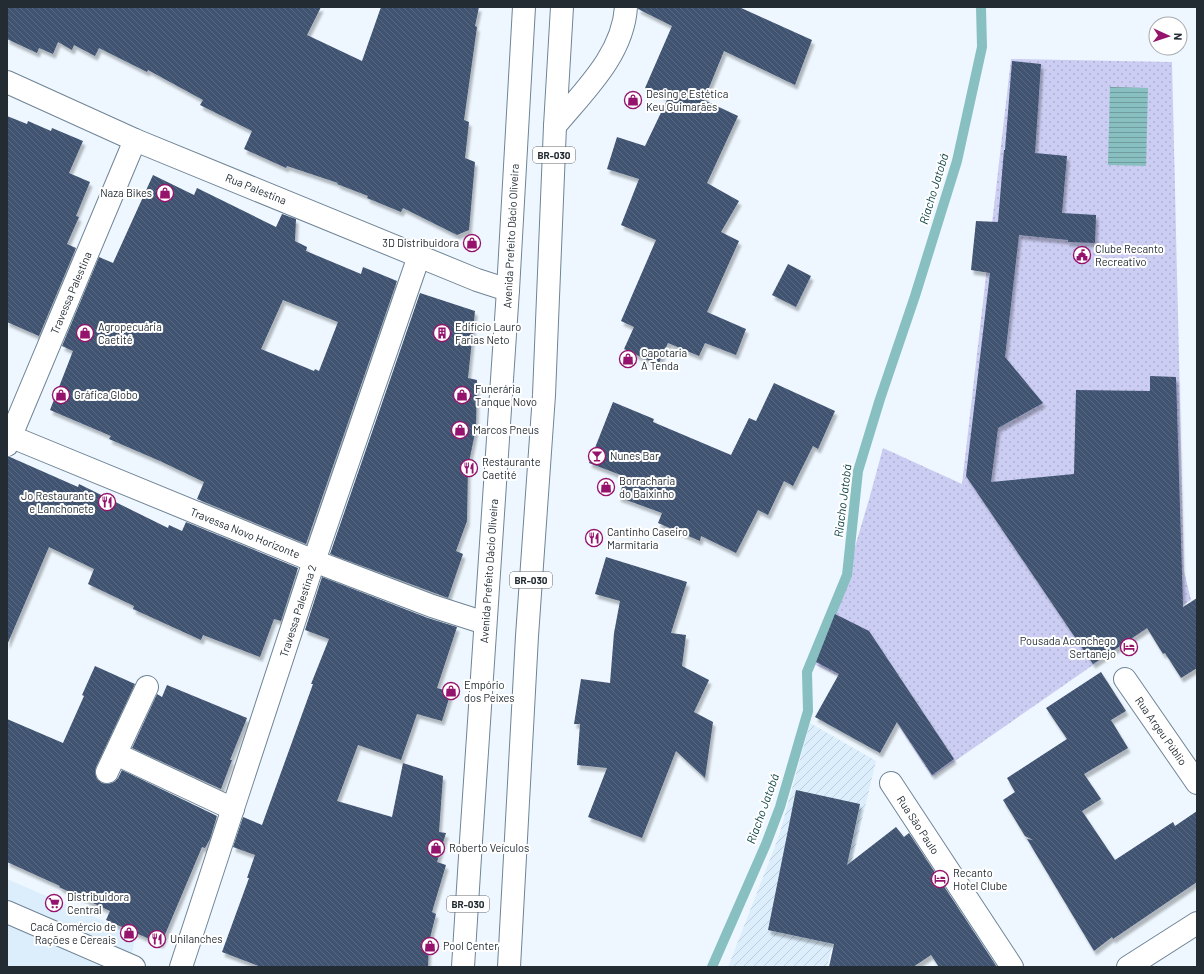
<svg xmlns="http://www.w3.org/2000/svg" width="1204" height="974" font-family="Barlow,sans-serif">
<style>
.built{fill:#dceefc}
.industrial{fill:url(#industrial-furrows)}
.park{fill:url(#park-dots)}
.water{fill:url(#water-rules)}
.lines{fill:none;stroke-linecap:round;stroke-linejoin:round}
.stream{stroke:#88bfc1;stroke-width:10}
.building{fill:url(#building-back-hatch);fill-rule:evenodd;filter:url(#shadow)}
.minor-casing{stroke:#6f8495;stroke-width:24}
.primary-casing{stroke:#6f8495;stroke-width:24}
.minor{stroke:#fff;stroke-width:22}
.primary{stroke:#fff;stroke-width:22}
.labels{text-anchor:middle;stroke-width:4;stroke-linejoin:round;paint-order:stroke}
.shield{fill:#fff;stroke:#656b70;stroke-width:1}
.shield-label{font-size:10px;font-weight:bold;fill:#232c33}
.poi-label{font-size:11px;fill:#232c33;stroke:#fff;text-anchor:start}
.street-label{font-size:11px;fill:#232c33;stroke:#fff}
.water-label{font-size:12px;font-style:italic;fill:#0e4244;stroke:#fff}
</style>
<defs>
<pattern id="industrial-furrows" width="10" height="10" patternUnits="userSpaceOnUse"><rect width="10" height="10" fill="#dceefc"/><path d="M-1 1l2-2M0 10L10 0M9 11l2-2" fill="none" stroke="#bcccd8"/></pattern>
<pattern id="park-dots" width="8" height="8" patternUnits="userSpaceOnUse"><rect width="8" height="8" fill="#cbcdf2"/><path d="M2 2h.1M6 6h.1" fill="none" stroke="#aeb0d0" stroke-width="1.8" stroke-linecap="round"/></pattern>
<pattern id="water-rules" width="6" height="5" patternUnits="userSpaceOnUse"><rect width="6" height="5" fill="#88bfc1"/><path d="M0 2.5h6" fill="none" stroke="#6f9b9d"/></pattern>
<pattern id="building-back-hatch" width="6" height="6" patternUnits="userSpaceOnUse"><rect width="6" height="6" fill="#405271"/><path d="M-1 5l2 2M0 0l6 6M5-1l2 2" fill="none" stroke="#596881"/></pattern>
<filter id="shadow"><feDropShadow dx="2.5" dy="4.5" stdDeviation="1" flood-color="#0004"/></filter>
</defs>
<rect width="100%" height="100%" fill="#eef7ff"/>
<path class="built" d="M7,879L136,935L129,967H7Z"/>
<path class="industrial" d="M810,723L876,761L827,967H728L779,836Z"/>
<path class="park" d="M1011,59L1172,62L1184,571L1191,600L1119,647L932,777L896,722L874,694L814,664L836,611L870,496L883,448L962,484Z"/>
<path class="water" d="M1110,87L1148,88L1146,166L1108,165Z"/>
<g class="lines">
<path class="stream" d="M712,967L766,844L780,807L808,711L807,672L847,575L858,471L880,399L915,296L957,161L982,47L981,7"/>
</g>
<g class="building">
<path d="M7,7H321L307,35L362,61L381,7H479L475,26L477,27L464,120L469,122L465,158L475,162L469,230L457,235L403,208L401,212L367,198L368,196L337,184L338,183L287,166L286,168L244,149L252,131L200,105L203,100L148,70L147,72L99,48L95,56L74,45L72,50L58,42L53,54L39,48L37,53L7,39Z"/>
<path d="M638,7H739L812,40L795,85L724,51L704,100L738,116L707,183L739,201L721,232L739,241L707,312L746,329L736,355L705,343L699,356L668,343L658,365L624,349L634,327L621,321L656,240L621,225L639,179L607,169L617,137L645,146L668,98L645,88L672,26L638,9Z"/>
<path d="M1012,61L1041,64L1035,153L1067,156L1062,213L1096,215L1095,243L1068,242V240L1019,235L1005,357L1043,403L998,428L991,482L1074,474L1076,390L1150,391V376L1176,377L1183,607L1197,598V668L1181,678L1165,653L1163,654L1147,628L1093,664L966,476L990,273L971,270L976,221L998,222L1004,150H1005Z"/>
<path d="M7,116L27,124L28,121L51,131L52,128L83,141L69,173L90,182L76,216L79,217L67,244L76,248L39,336L7,322Z"/>
<path d="M153,175L194,195L197,188L276,227L282,214L296,219L295,241L307,247L306,251L361,274L363,267L397,281L306,544L197,499L204,482L160,461L109,439L111,436L50,410L73,351L62,346L99,257L113,263ZM283,300L338,322L319,371L315,369L314,371L261,349Z"/>
<path d="M788,264L811,276L796,307L772,295Z"/>
<path d="M420,293L475,311L468,378L477,380L476,428L468,467L467,521L456,551L463,554L448,598L330,554Z"/>
<path d="M774,383L835,411L818,449L813,446L793,486L784,481L768,515L758,510L736,553L701,536L700,541L658,523L662,513L618,497L626,477L589,463L613,402L654,419L653,422L731,455L749,418L756,421Z"/>
<path d="M7,457H10L78,487L79,484L168,528L169,525L182,531L186,522L298,568L281,621L274,619L260,657L203,635L201,640L133,609L134,606L88,584L94,569L49,547L7,645Z"/>
<path d="M606,557L687,582L671,633L686,635L682,666L709,680L694,712L713,722L705,778L676,751L642,838L588,817L607,768L577,765L580,724H574L581,679L610,683L614,633L620,601L595,594Z"/>
<path d="M322,577L428,618L457,627L437,688L451,692L442,721L417,714L401,760L358,745L337,801L392,817L403,763L443,776L439,832L446,833L437,862L446,865L432,912L436,914L429,942L428,967H261L222,952L249,878H247L255,855L233,847L243,817L262,825L313,684H311L329,639L305,630Z"/>
<path d="M835,614L869,631L954,759L932,775L897,722L880,753L815,717L839,674L816,662Z"/>
<path d="M95,666L135,684L96,767L95,773L97,779L102,783L108,784L114,782L118,778L122,770L217,816L210,839L205,848L202,847L161,944L106,920L110,911L59,887L60,886L7,862V719L63,743L84,696L82,695Z"/>
<path d="M1101,672L1126,711L1111,720L1128,748L1084,774L1101,799L1082,811L1115,860L1173,822L1175,826L1197,811V882L1113,939L1112,937L1094,951L1027,839L1033,840L1025,836L1003,800L1015,792L1007,778L1067,739L1046,708Z"/>
<path d="M167,685L247,718L230,760H232L221,789L132,748L157,694L162,697Z"/>
<path d="M796,790L860,804L847,865L896,827L904,837L909,833L997,967H939L931,955L913,967H829L834,944L768,930Z"/>
</g>
<g class="lines">
<g class="minor-casing">
<g id="minor">
<path d="M7,82L135,140L477,280L508,290"/>
<path d="M555,126C584,91 623,55 626,7"/>
<path d="M7,435L314,561L432,606L485,623"/>
<path d="M7,445L135,140"/>
<path d="M1125,679L1197,783"/>
<path d="M116,754L233,809"/>
<path d="M107,772L147,687"/>
<path d="M891,783L1012,967"/>
<path d="M7,912L134,967"/>
<path d="M181,967L314,561L419,256"/>
<path d="M1128,967L1197,923"/>
</g>
</g>
<g class="primary-casing">
<g id="primary">
<path d="M463,967L471,841L508,290L524,7"/>
<path d="M509,967L527,636L544,395L555,126L562,7"/>
</g>
</g>
<use href="#minor" class="minor"/>
<use href="#primary" class="primary"/>
</g>
<defs>
<g id="shop-ring" transform="scale(0.9)"><circle r="9.5" fill="#fff" stroke="#95136c" stroke-width="1.5"/><path d="M-5-2.5h2.3a2.7 3.5 0 0 1 5.4 0H5L5.5 6h-11ZM-1.5-2.5h3a1.5 2.3 0 0 0-3 0Z" fill="#95136c"/></g>
<g id="civic-ring" transform="scale(0.9)"><circle r="9.5" fill="#fff" stroke="#95136c" stroke-width="1.5"/><path d="M-.6-6.5H3V-4.5H.6V-3L4-1V1h2V6H-6V1h2V-1L-.6-3ZM-1.2 2.5V6h2.4V2.5Z" fill="#95136c"/></g>
<g id="building-ring" transform="scale(0.9)"><circle r="9.5" fill="#fff" stroke="#95136c" stroke-width="1.5"/><path d="M-4-6H4V6H1V3H-1V6H-4ZM-2.5-4.3h1.7v1.8h-1.7ZM.8-4.3h1.7v1.8H.8ZM-2.5-1h1.7V.8h-1.7ZM.8-1h1.7V.8H.8Z" fill="#95136c"/></g>
<g id="bar-ring" transform="scale(0.9)"><circle r="9.5" fill="#fff" stroke="#95136c" stroke-width="1.5"/><path d="M-6-5H6L.8 .8V4.5H3.5V6h-7V4.5H-.8V.8Z" fill="#95136c"/></g>
<g id="restaurant-ring" transform="scale(0.9)"><circle r="9.5" fill="#fff" stroke="#95136c" stroke-width="1.5"/><path d="M-5-6h1v4h1v-4h1v4h1v-4h1v5L-1.5 .5V6h-2V.5L-5-1ZM5-6V6H3V1.5H1.5Q1.5-4 5-6Z" fill="#95136c"/></g>
<g id="hotel-ring" transform="scale(0.9)"><circle r="9.5" fill="#fff" stroke="#95136c" stroke-width="1.5"/><path d="M-6-4.5h1.5V1H6V5H4.5V3h-9V5H-6ZM-4 0a1.8 1.8 0 1 1 3.6 0ZM.5 0V-2.5h3Q6-2.5 6 0Z" fill="#95136c"/></g>
<g id="supermarket-ring" transform="scale(0.9)"><circle r="9.5" fill="#fff" stroke="#95136c" stroke-width="1.5"/><path d="M-6-5.5h2.5l.6 2H6L4.5 2H-2.5L-4.4-4H-6ZM-1.5 3.2a1.3 1.3 0 1 0 .1 0ZM3 3.2a1.3 1.3 0 1 0 .1 0Z" fill="#95136c"/></g>
</defs>
<g fill-rule="evenodd">
<use href="#shop-ring" x="633" y="100"/>
<use href="#shop-ring" x="165" y="193"/>
<use href="#shop-ring" x="472" y="243"/>
<use href="#civic-ring" x="1082" y="255"/>
<use href="#shop-ring" x="85" y="333"/>
<use href="#building-ring" x="442" y="333"/>
<use href="#shop-ring" x="628" y="359"/>
<use href="#shop-ring" x="61" y="395"/>
<use href="#shop-ring" x="462" y="395"/>
<use href="#shop-ring" x="460" y="430"/>
<use href="#bar-ring" x="597" y="456"/>
<use href="#restaurant-ring" x="469" y="468"/>
<use href="#shop-ring" x="606" y="487"/>
<use href="#restaurant-ring" x="107" y="502"/>
<use href="#restaurant-ring" x="594" y="538"/>
<use href="#hotel-ring" x="1129" y="647"/>
<use href="#shop-ring" x="451" y="691"/>
<use href="#shop-ring" x="436" y="848"/>
<use href="#hotel-ring" x="940" y="879"/>
<use href="#supermarket-ring" x="54" y="903"/>
<use href="#shop-ring" x="129" y="933"/>
<use href="#restaurant-ring" x="157" y="939"/>
<use href="#shop-ring" x="430" y="946"/>
</g>
<g class="labels">
<g class="shield">
<rect x="533" y="147" width="42" height="16" rx="3"/>
<rect x="510" y="572" width="42" height="16" rx="3"/>
<rect x="447" y="896" width="42" height="16" rx="3"/>
</g>
<g class="shield-label">
<text x="554" y="159">BR-030</text>
<text x="531" y="584">BR-030</text>
<text x="468" y="908">BR-030</text>
</g>
<g class="poi-label">
<text x="646" y="98">Desing e Estética<tspan x="646" dy="13">Keu Guimarães</tspan></text>
<text x="152" y="197" text-anchor="end">Naza Bikes</text>
<text x="459" y="247" text-anchor="end">3D Distribuidora</text>
<text x="1095" y="253">Clube Recanto<tspan x="1095" dy="13">Recreativo</tspan></text>
<text x="98" y="331">Agropecuária<tspan x="98" dy="13">Caetité</tspan></text>
<text x="455" y="331">Edifício Lauro<tspan x="455" dy="13">Farias Neto</tspan></text>
<text x="641" y="357">Capotaria<tspan x="641" dy="13">A Tenda</tspan></text>
<text x="475" y="393">Funerária<tspan x="475" dy="13">Tanque Novo</tspan></text>
<text x="74" y="399">Gráfica Globo</text>
<text x="473" y="434">Marcos Pneus</text>
<text x="610" y="460">Nunes Bar</text>
<text x="482" y="466">Restaurante<tspan x="482" dy="13">Caetité</tspan></text>
<text x="619" y="485">Borracharia<tspan x="619" dy="13">do Baixinho</tspan></text>
<text x="94" y="500" text-anchor="end">Jo Restaurante<tspan x="94" dy="13">e Lanchonete</tspan></text>
<text x="607" y="536">Cantinho Caseiro<tspan x="607" dy="13">Marmitaria</tspan></text>
<text x="1116" y="645" text-anchor="end">Pousada Aconchego<tspan x="1116" dy="13">Sertanejo</tspan></text>
<text x="464" y="689">Empório<tspan x="464" dy="13">dos Peixes</tspan></text>
<text x="449" y="852">Roberto Veículos</text>
<text x="953" y="877">Recanto<tspan x="953" dy="13">Hotel Clube</tspan></text>
<text x="67" y="901">Distribuidora<tspan x="67" dy="13">Central</tspan></text>
<text x="116" y="931" text-anchor="end">Cacá Comércio de<tspan x="116" dy="13">Rações e Cereais</tspan></text>
<text x="170" y="943">Unilanches</text>
<text x="443" y="950">Pool Center</text>
</g>
<g class="street-label">
<text transform="translate(256 189) rotate(22)" y="4">Rua Palestina</text>
<text transform="translate(511 236) rotate(-87)" y="4">Avenida Prefeito Dácio Oliveira</text>
<text transform="translate(71 293) rotate(-67)" y="4">Travessa Palestina</text>
<text transform="translate(245 533) rotate(22)" y="4">Travessa Novo Horizonte</text>
<text transform="translate(489 571) rotate(-86)" y="4">Avenida Prefeito Dácio Oliveira</text>
<text transform="translate(298 611) rotate(-72)" y="4">Travessa Palestina 2</text>
<text transform="translate(1161 731) rotate(55)" y="4">Rua Argeu Públio</text>
<text transform="translate(918 825) rotate(57)" y="4">Rua São Paulo</text>
</g>
<g class="water-label">
<text transform="translate(934 189) rotate(-73)" y="4">Riacho Jatobá</text>
<text transform="translate(843 501) rotate(-83)" y="4">Riacho Jatobá</text>
<text transform="translate(763 809) rotate(-70)" y="4">Riacho Jatobá</text>
</g>
</g>
<rect width="1204" height="974" fill="none" stroke="#232c33" stroke-width="16"/>
<g transform="translate(1168 36) rotate(93)"><circle r="19" fill="#ffffff" stroke="#a7abad"/>
<path d="M0-3L7 15L0 10L-7 15Z" fill="#95136c"/>
<text y="-6" font-size="11" font-weight="bold" text-anchor="middle" fill="#232c33">N</text>
</g>
</svg>
